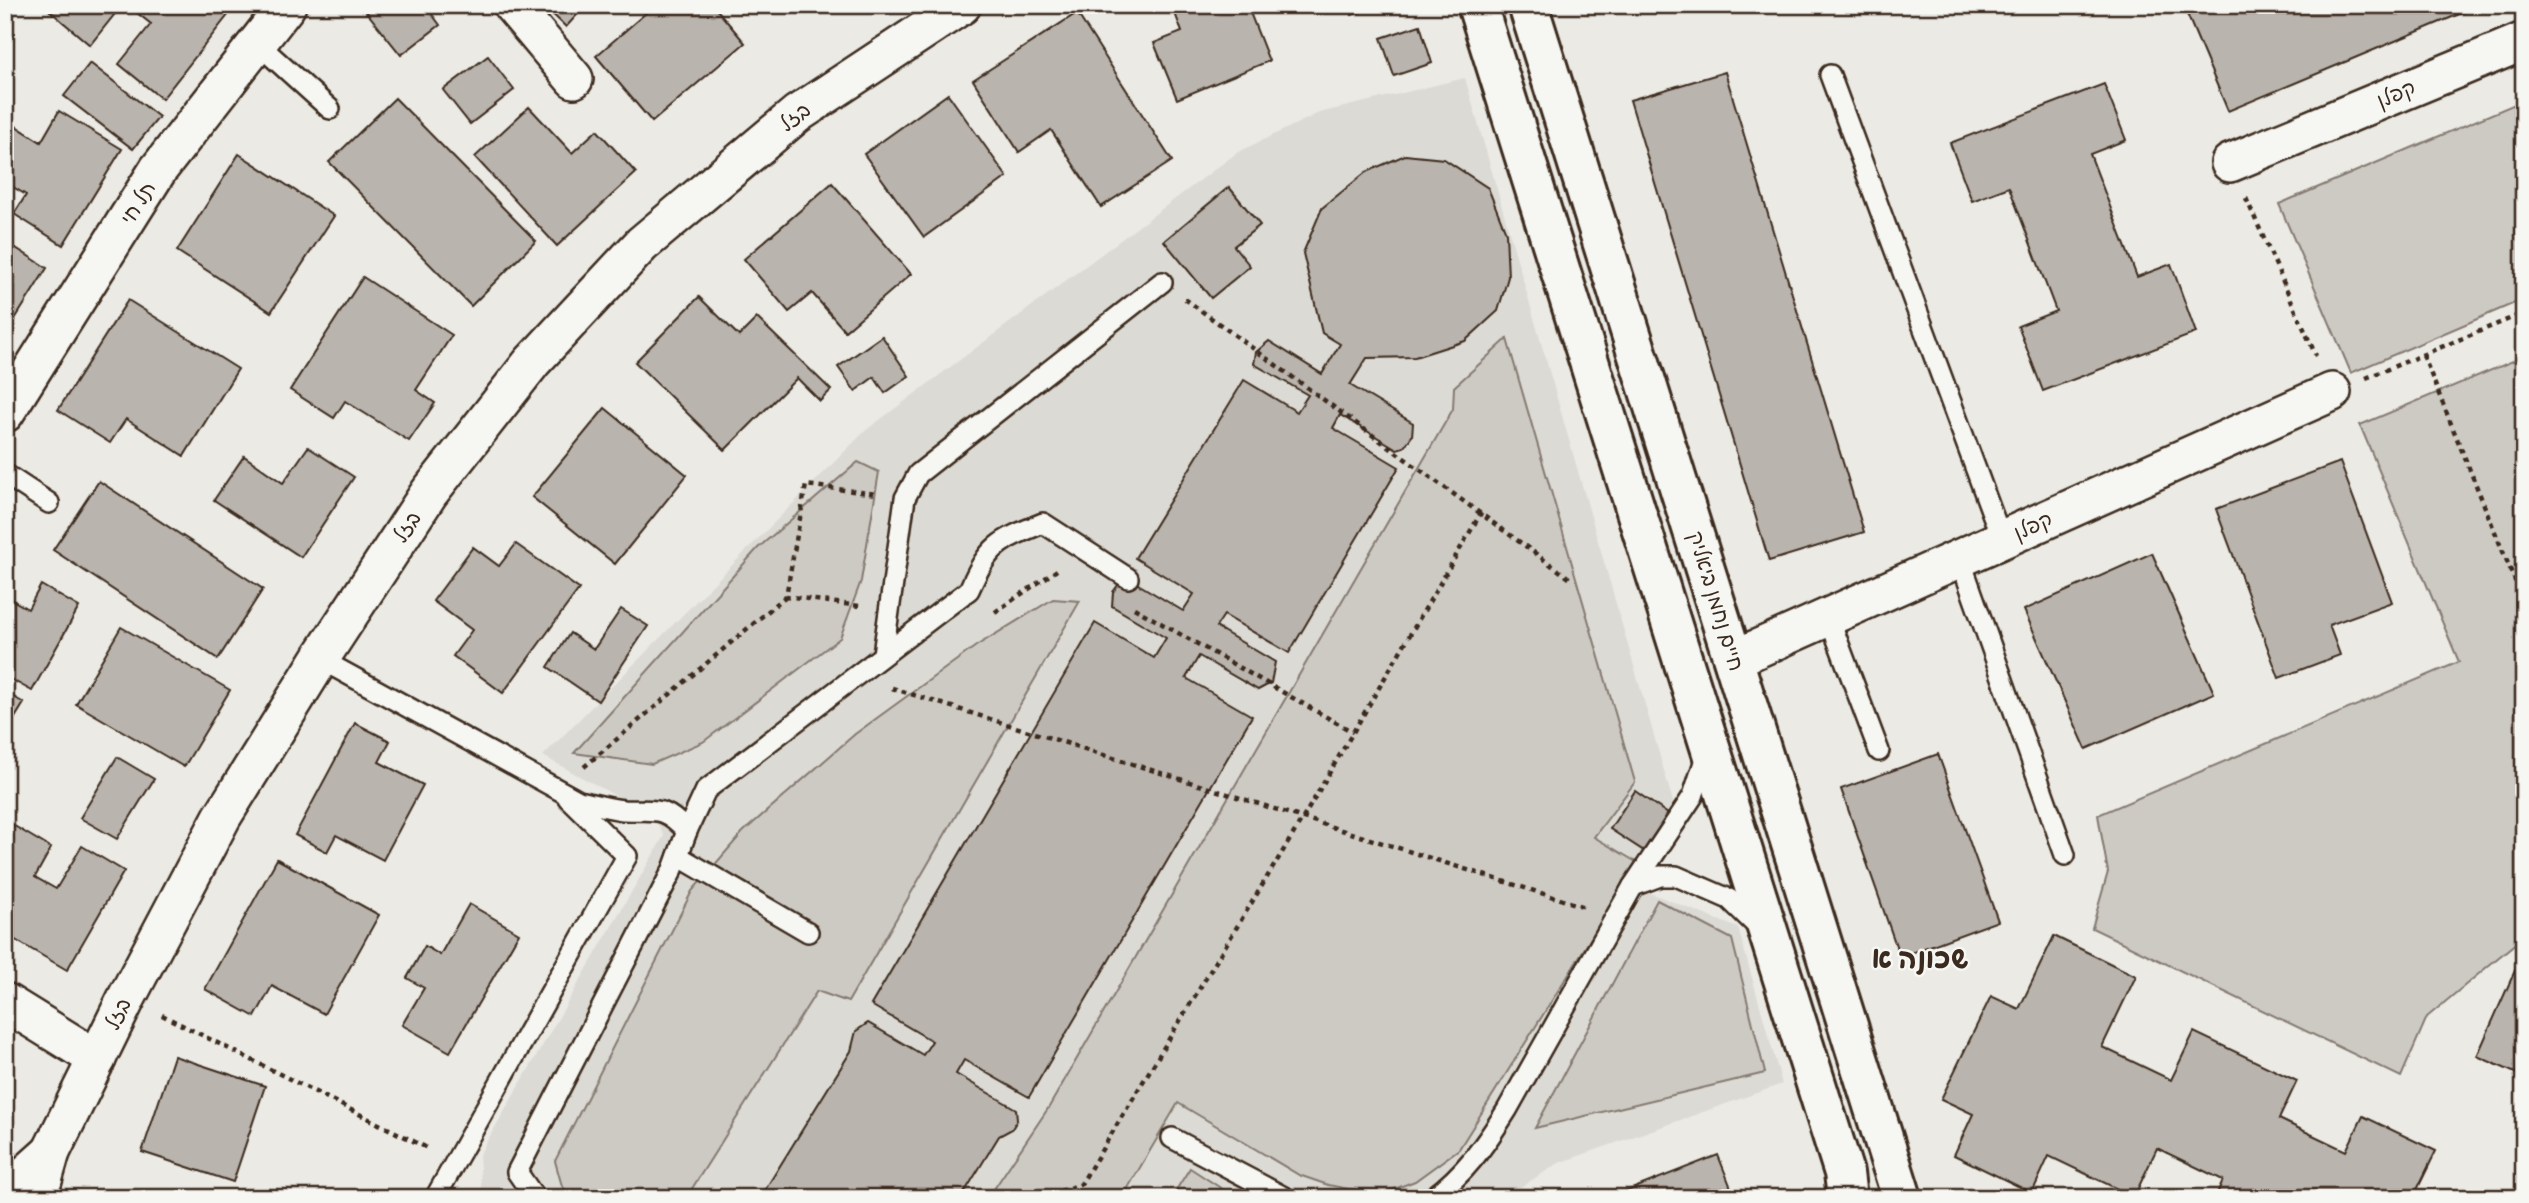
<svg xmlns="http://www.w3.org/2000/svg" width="2529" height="1203" font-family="Delius,'Playpen Sans Hebrew',sans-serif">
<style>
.built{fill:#dcdad4}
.green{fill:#cdcac4;stroke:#847a71;stroke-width:2}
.building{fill:#bab4ae;stroke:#3b2a1e;stroke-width:2}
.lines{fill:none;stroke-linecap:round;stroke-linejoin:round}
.service-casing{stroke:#3b2a1e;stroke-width:24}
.minor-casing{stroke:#3b2a1e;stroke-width:42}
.tertiary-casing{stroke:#3b2a1e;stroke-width:44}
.path{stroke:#3b2a1e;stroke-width:4.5;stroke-dasharray:5 5;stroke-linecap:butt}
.service{stroke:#f6f6f2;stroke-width:19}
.minor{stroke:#f6f6f2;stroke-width:37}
.tertiary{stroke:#f6f6f2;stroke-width:38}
.labels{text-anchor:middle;stroke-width:5;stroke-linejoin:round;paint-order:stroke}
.street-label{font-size:21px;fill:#3b2a1e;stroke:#f6f6f2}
.district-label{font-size:28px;font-weight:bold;fill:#3b2a1e;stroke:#f6f6f2}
</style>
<rect width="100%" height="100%" fill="#ebeae5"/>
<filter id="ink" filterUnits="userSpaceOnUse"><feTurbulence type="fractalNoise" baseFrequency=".0143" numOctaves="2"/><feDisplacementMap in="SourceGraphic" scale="14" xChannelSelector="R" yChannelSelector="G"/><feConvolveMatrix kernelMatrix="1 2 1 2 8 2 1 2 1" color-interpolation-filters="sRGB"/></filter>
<g filter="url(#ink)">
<path class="built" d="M1465,78L1675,809L1633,886L1738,928L1782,1084L1559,1163L1503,1198H482L479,1155L664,836L654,817L543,756L865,431L1238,152L1319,113Z"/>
<g class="green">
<path d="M2515,104L2524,125V299L2351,373L2279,204Z"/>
<path d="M1507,339L1635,782L1594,837L1638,863L1459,1149L1415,1181L1379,1195L1328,1185L1299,1175L1178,1103L1122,1198H988L1049,1107L1453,409L1454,387Z"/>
<path d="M2520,358L2524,367V936L2427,1017L2401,1077L2092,928L2108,872L2098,815L2459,662L2360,425Z"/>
<path d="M858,462L879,472L861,581L840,638L703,742L652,764L574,753L758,548Z"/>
<path d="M1053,599L1080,601L848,1002L817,991L686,1198H572L562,1186L555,1161L692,891L743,832L855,734L976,646Z"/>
<path d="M1657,900L1732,939L1765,1073L1535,1128Z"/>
<path d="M1190,1168L1236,1198H1171Z"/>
</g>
<g class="building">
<path d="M43,5H122L90,45Z"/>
<path d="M127,5H236L162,99L119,64L151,24Z"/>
<path d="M361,5H425L440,25L401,55Z"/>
<path d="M543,5H586L566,27Z"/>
<path d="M655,5H713L745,43L652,122L596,56Z"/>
<path d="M1172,5H1247L1269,61L1177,99L1154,43L1182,32Z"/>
<path d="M1349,5H1381L1352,15Z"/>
<path d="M2209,5H2481L2228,111L2187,14Z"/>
<path d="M1077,13L1172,161L1101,207L1051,130L1019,152L973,80Z"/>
<path d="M1420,25L1432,63L1394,76L1381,38Z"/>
<path d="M488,56L514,90L470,124L443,90Z"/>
<path d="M90,63L159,117L133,149L64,96Z"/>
<path d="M1725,72L1864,532L1769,561L1630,100Z"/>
<path d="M2104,84L2126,140L2090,154L2137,277L2171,264L2196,333L2043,391L2018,326L2056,311L2009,187L1972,201L1950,143Z"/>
<path d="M948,94L1007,177L924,237L864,154Z"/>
<path d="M395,98L536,241L471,306L329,162Z"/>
<path d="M529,107L572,153L597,130L636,173L557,246L475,157Z"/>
<path d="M59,111L122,149L63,245L14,214L26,195L5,182V133L11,123L41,142Z"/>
<path d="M239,154L334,216L271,312L177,251Z"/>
<path d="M1405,155L1444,159L1488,188L1506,233L1508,277L1498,311L1465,341L1415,357L1367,358L1350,385L1413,423L1412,436L1404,447L1397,449L1340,415L1333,428L1399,467L1289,653L1224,615L1216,627L1275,662L1271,683L1258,690L1199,656L1186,678L1252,716L1029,1097L964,1060L956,1074L1016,1109L1017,1120L1012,1129L999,1136L961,1198H760L851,1051L856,1031L868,1023L923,1055L932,1041L871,1005L1095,623L1154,658L1166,638L1112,606L1113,592L1121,581L1128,578L1183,611L1194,594L1135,558L1244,380L1297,412L1308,395L1254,364L1256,352L1269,341L1322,374L1340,344L1322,333L1303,253L1322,208L1366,172Z"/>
<path d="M832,183L911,274L845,331L812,293L789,312L744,259Z"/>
<path d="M1229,187L1260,225L1234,246L1250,266L1211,298L1164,241Z"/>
<path d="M5,241L47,268L5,335Z"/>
<path d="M363,277L452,335L416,390L435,403L409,441L345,401L334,418L290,390Z"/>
<path d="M699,297L739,336L757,318L831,390L820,401L797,378L725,450L635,362Z"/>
<path d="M128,300L238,369L184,456L126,419L110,443L58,410Z"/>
<path d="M882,336L909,376L885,393L874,377L855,391L838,367Z"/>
<path d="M605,408L687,475L615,564L532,497Z"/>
<path d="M308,447L354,477L301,557L214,500L244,456L283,483Z"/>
<path d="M2340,462L2392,602L2329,625L2340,655L2279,678L2216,509Z"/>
<path d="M99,481L263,589L218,659L53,550Z"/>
<path d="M516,544L579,589L503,693L453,656L472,630L433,601L473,547L499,566Z"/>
<path d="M2152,553L2214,693L2086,749L2024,610Z"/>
<path d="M41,585L79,607L32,691L5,676V596L28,609Z"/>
<path d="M621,609L648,626L598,701L548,667L570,633L594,649Z"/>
<path d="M121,627L230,690L184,767L76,704Z"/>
<path d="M5,692L24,703L5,734Z"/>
<path d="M355,723L390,741L379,762L423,785L383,860L336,835L327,852L295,835Z"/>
<path d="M1938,754L1998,921L1900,957L1841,789Z"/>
<path d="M117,757L154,779L117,839L80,818Z"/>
<path d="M1635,791L1668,814L1644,851L1610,829Z"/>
<path d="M6,821L51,848L35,877L56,889L82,846L124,871L67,970L5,934Z"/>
<path d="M277,859L379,915L324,1014L272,986L255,1017L205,989Z"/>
<path d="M469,904L519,933L450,1052L402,1025L424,988L407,978L425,946L440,955Z"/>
<path d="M2054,936L2136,976L2102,1047L2171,1080L2194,1032L2297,1081L2279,1119L2346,1151L2363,1116L2436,1151L2413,1198H2215L2223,1180L2157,1148L2134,1197L2049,1156L2032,1193L1954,1155L1973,1114L1941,1099L1991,996L2019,1009Z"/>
<path d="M2517,966L2524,969V1077L2477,1056Z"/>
<path d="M174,1056L265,1086L233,1182L142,1152Z"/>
<path d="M1718,1155L1735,1198H1626L1624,1192Z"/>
</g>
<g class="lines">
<g class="service-casing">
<g id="service">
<path d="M256,42L330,109"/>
<path d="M1830,75L2002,540"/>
<path d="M5,474L49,503"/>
<path d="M1960,559L2065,855"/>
<path d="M1829,618L1879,751"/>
<path d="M883,654L905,498L918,474L1162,282"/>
<path d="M320,659L579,801C593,804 608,808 623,810C656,812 662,804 687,831L673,869L517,1172L535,1198"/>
<path d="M687,831L706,790L969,590C989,545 998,541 1043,523L1128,578"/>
<path d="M678,856L808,932"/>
<path d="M1633,886L1660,876H1676L1729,899L1760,929"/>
<path d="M1172,1138L1286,1198"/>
<path d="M435,1198L627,856L568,798"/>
<path d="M1432,1198C1465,1174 1485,1145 1507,1110L1633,886L1693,796L1707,753"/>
</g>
</g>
<g class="minor-casing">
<g id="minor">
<path d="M512,5L574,79"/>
<path d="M2230,163L2524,41"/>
<path d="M5,413L158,170L287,5"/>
<path d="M1734,659L2332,392"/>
<path d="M5,1002L97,1059"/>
<path d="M5,1193L51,1152"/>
<path d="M38,1198L51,1152L127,997L222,817L320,659L429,493L532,362L642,244L797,114L962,5"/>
</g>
</g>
<g class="tertiary-casing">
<g id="tertiary">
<path d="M1477,5L1844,1173L1847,1198"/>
<path d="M1528,5L1902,1198"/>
</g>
</g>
<g class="path">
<path d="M2246,198L2316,356"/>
<path d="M1185,299L1572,580"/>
<path d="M2423,355L2524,603"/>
<path d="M2366,378L2524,313"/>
<path d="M859,606L786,596L806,485L876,494"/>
<path d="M1134,608L1353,732"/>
<path d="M995,612L1057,570"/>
<path d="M892,688L1585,907"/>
<path d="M584,767L786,596"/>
<path d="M162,1015L429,1149"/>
<path d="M1041,1198L1081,1184L1303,818L1481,513"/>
</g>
<use href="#service" class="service"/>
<use href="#minor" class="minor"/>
<use href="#tertiary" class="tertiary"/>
</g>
</g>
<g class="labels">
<g class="street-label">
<text transform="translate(2396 94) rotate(-23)" y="7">קפלן</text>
<text transform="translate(795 117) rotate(-38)" y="7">בזל</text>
<text transform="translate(138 203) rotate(-58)" y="7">תל חי</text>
<text transform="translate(2033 526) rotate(-24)" y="7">קפלן</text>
<text transform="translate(407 527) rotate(-57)" y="7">בזל</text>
<text transform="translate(1716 601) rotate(73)" y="7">חיים נחמן ביאליק</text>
<text transform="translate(118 1014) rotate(-64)" y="7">בזל</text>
</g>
<g class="district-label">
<text x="1920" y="968">שכונה א</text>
</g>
</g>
<rect width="2529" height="1203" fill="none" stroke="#f6f6f2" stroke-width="28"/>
<rect x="14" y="14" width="2501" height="1175" fill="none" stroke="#3b2a1e" stroke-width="2.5" filter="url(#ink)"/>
</svg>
